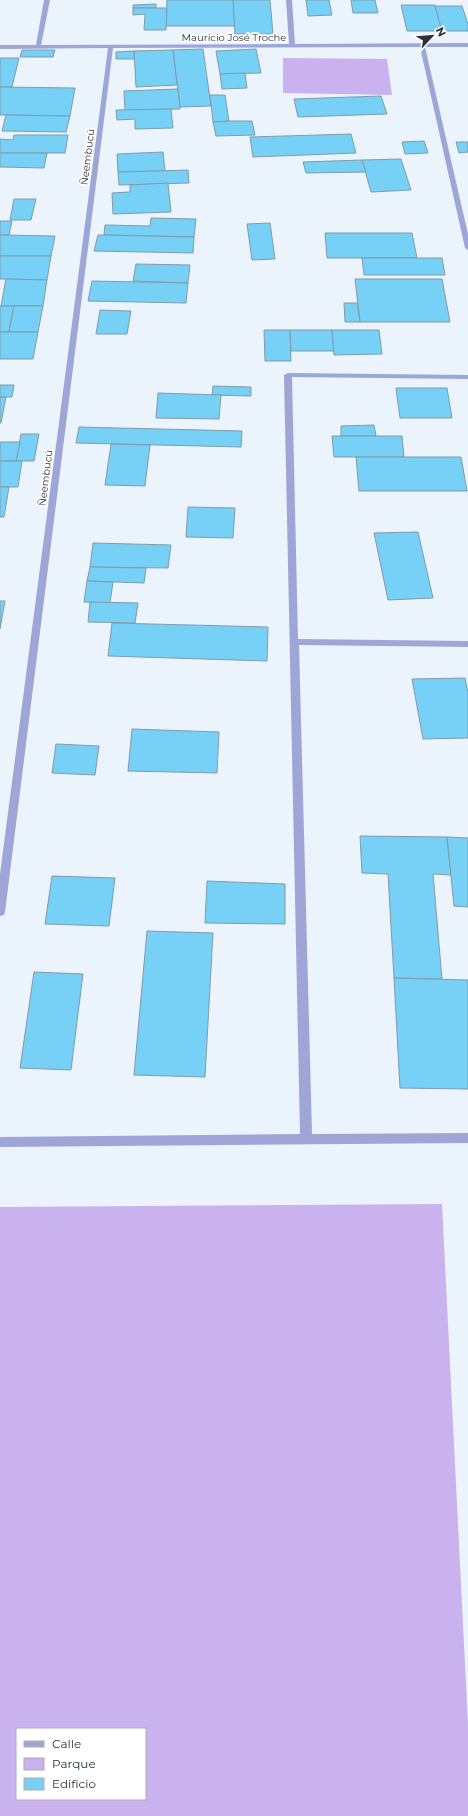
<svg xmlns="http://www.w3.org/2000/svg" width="468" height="1816" font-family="Montserrat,sans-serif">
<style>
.green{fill:#c9b2ed;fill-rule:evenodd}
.building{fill:#77d0f6;stroke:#809ca9}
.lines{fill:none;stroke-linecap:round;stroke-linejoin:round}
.minor{fill:#9da6d7;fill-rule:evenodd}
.labels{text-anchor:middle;stroke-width:3.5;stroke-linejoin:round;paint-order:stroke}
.far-street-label{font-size:10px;fill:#2b323b;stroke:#fff}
</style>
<rect width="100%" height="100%" fill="#ebf3fc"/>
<g class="green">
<path d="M283,58L387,59L392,95L283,93Z"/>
<path d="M442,1204L468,1725V1816H0V1207ZM17,1729H145V1799H17Z"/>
</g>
<g class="building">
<path d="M167,0H233L235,26H166Z"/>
<path d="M233,0H270L273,34H235Z"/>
<path d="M306,0H329L332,15L308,16Z"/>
<path d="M351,0H375L378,13H353Z"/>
<path d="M156,4V8H133V5Z"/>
<path d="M401,5H435L442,31H407Z"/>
<path d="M435,6H462L468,24V31H442Z"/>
<path d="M133,8H167L166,30H144L145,14L133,15Z"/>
<path d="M203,49L211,106L180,107L173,50Z"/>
<path d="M256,49L261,73L220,74L216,51Z"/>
<path d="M22,50H55L53,57H20Z"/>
<path d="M173,50L177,85L136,87L134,51Z"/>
<path d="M134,51V59H116V52Z"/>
<path d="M0,58H19L12,87H0Z"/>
<path d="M245,73L247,88L222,89L220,74Z"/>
<path d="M0,87L75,88L70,116L0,115Z"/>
<path d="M178,89L180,109L125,110L124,91Z"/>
<path d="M210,95H225L229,121L213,122Z"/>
<path d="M381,96L387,114L298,117L294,99Z"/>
<path d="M171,109L173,128L135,129V119L117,120L116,110Z"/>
<path d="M6,115L70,116L66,132L2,131Z"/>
<path d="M229,121H252L255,135L216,136L213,122Z"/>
<path d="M351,134L356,153L253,157L250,137Z"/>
<path d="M14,135H68L65,153H0V139L13,140Z"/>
<path d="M424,141L428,153L405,154L402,142Z"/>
<path d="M456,142H468V152L459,153Z"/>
<path d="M163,152L165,171L118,172L117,154Z"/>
<path d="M0,153H47L44,168L0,167Z"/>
<path d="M401,159L411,190L371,192L362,160Z"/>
<path d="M362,160L366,172L306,173L303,162Z"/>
<path d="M188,170L189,183L119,185L118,172Z"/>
<path d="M168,183L171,212L113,214L112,193L130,192V185Z"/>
<path d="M14,199H36L31,220H10Z"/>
<path d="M151,218L196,219L194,237L104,235L105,225L150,226Z"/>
<path d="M0,221H12L9,235H0Z"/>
<path d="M270,223L275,259L252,260L247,224Z"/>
<path d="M325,233H412L417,258H327Z"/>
<path d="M0,235L55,236L51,256H0Z"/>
<path d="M98,235H104L194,237L193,253L94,251Z"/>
<path d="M0,256H51L47,280L0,279Z"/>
<path d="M362,258H442L445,275H364Z"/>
<path d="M136,264L190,265L188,283L133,281Z"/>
<path d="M6,279L47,280L43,306H1Z"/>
<path d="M355,279H442L450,322H360Z"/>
<path d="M92,281L188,283L186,303L88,301Z"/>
<path d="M344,303H357L360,322H345Z"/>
<path d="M0,306H14L9,332H0Z"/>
<path d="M14,306H43L38,332H9Z"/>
<path d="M100,310L131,311L127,334H96Z"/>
<path d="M264,330H290L291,361H265Z"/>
<path d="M290,330H332L334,351H291Z"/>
<path d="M332,330H379L382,354L334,355Z"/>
<path d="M0,332H38L33,359H0Z"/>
<path d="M0,385H14L12,397H0Z"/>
<path d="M213,386L251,387V396L212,395Z"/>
<path d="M396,388H447L452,418H400Z"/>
<path d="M158,393L221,395L219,419L156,418Z"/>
<path d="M0,397H6L1,423H0Z"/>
<path d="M374,425L376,436H341V426Z"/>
<path d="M79,427L242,431L241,447L76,443Z"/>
<path d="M21,434H39L34,461H16Z"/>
<path d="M332,436H402L404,457H334Z"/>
<path d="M0,442H20L16,461H0Z"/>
<path d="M111,444L150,445L145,486L105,485Z"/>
<path d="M356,457H461L467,491H359Z"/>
<path d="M0,461H22L18,487H0Z"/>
<path d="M0,487H9L4,517H0Z"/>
<path d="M188,507L235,508L233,538L186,537Z"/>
<path d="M418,532L433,598L388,600L374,533Z"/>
<path d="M93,543L171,545L168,568L90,567Z"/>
<path d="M90,567L146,568L144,583L87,581Z"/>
<path d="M87,581L113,582L110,603L84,602Z"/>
<path d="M0,601H5L0,629Z"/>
<path d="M90,602L138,603L135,623L88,622Z"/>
<path d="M112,623L268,627L267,661L108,656Z"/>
<path d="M465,678L468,693V738L423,739L412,679Z"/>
<path d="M132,729L219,732L217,773L128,771Z"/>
<path d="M56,744L99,746L95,775L52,773Z"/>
<path d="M360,836L447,837L451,875L433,874L442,979L394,978L388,874L362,873Z"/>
<path d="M447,837L468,838V907L454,906Z"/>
<path d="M52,876L115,878L109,926L45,924Z"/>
<path d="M207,881L285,884V924L205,923Z"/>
<path d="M147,931L213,933L205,1077L134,1075Z"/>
<path d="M34,972L83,974L71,1070L20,1068Z"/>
<path d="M394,978L468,980V1089L400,1088Z"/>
</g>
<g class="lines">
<g class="minor">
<path d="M44,0H50L41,45L289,44L286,0H292L295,44L468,43V47H425L468,234V250L465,248L420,47L113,48L5,912L4,915L0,916V874L108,48L0,49V45H36Z"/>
<path d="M288,373L468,375V379L292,377L298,639L468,641V647L299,645L312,1134L468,1133V1143L0,1147V1137L300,1134L284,375Z"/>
</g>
</g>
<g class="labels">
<g class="far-street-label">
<text x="234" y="41">Mauricio José Troche</text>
<text transform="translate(87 157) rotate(-83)" y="4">Ñeembucú</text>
<text transform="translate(45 478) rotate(-83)" y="4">Ñeembucú</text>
</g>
</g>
<rect x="16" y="1728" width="130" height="72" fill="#ffffff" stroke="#aaadb1"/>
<rect x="24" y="1741" width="20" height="6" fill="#9da6d7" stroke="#aaadb1"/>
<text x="52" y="1748" font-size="12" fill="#2b323b">Calle</text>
<rect x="24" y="1758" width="20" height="12" fill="#c9b2ed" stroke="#aaadb1"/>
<text x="52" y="1768" font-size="12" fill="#2b323b">Parque</text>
<rect x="24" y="1778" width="20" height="12" fill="#77d0f6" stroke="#aaadb1"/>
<text x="52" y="1788" font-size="12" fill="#2b323b">Edificio</text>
<g transform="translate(432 36) rotate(64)" stroke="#ffffff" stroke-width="3" paint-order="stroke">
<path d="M0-3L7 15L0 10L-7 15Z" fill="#2b323b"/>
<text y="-6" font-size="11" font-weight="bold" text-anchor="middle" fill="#2b323b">N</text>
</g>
</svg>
